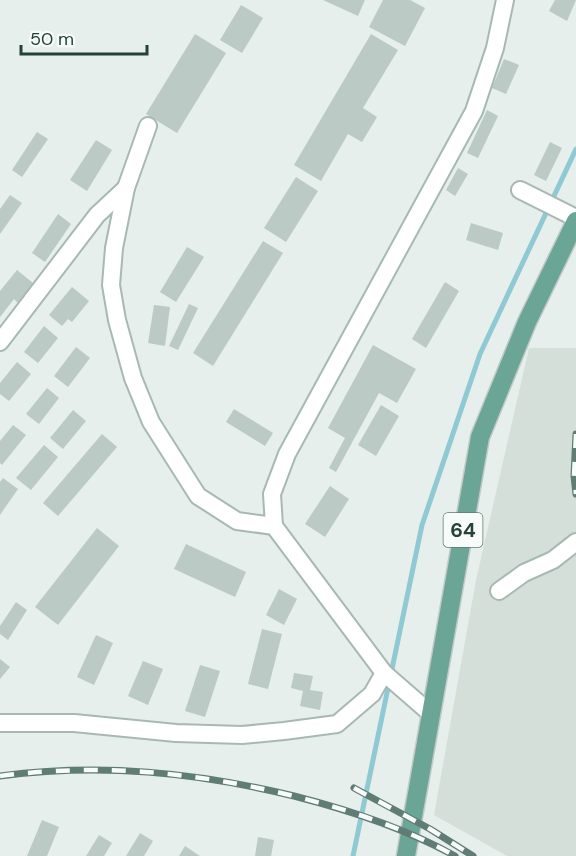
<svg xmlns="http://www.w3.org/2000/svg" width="576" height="856" font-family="'DM Sans',sans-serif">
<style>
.built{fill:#d4dfda}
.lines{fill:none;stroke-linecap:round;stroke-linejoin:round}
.stream{stroke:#8ec9d4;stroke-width:5}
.building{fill:#bbcac4}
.minor-casing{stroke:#a8b8b2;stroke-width:20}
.major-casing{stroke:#c2cac8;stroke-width:21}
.minor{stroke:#fff;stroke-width:16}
.major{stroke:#6aa596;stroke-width:18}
.rail-casing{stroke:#5f7d75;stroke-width:7}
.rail{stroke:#f7fbf9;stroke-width:4.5;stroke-dasharray:14;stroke-linecap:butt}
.labels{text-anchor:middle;stroke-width:6;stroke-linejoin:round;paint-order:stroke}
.shield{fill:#f7fbf9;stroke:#637a73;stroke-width:1.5}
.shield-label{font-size:20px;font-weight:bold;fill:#24423a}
</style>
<rect width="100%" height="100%" fill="#e6efeb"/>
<path class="built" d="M529,348H576V856H507L434,815L476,580Z"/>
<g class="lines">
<path class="stream" d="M353,856L422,525L480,354L576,149"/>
</g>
<g class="building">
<path d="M323,0H365L358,16Z"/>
<path d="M383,0H410L425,8L405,46L369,27Z"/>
<path d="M555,0H576L567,21L549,11Z"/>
<path d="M241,5L263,18L242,53L220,40Z"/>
<path d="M195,34L226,53L177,133L146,114Z"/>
<path d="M371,34L398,50L363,108L377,117L362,142L348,134L321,181L294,165Z"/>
<path d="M504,59L519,65L506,94L492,88Z"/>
<path d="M487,110L498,116L478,158L467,153Z"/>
<path d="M37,132L48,139L22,177L12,170Z"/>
<path d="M96,140L112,150L87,191L70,180Z"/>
<path d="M550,142L562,148L546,181L534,175Z"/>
<path d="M458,168L468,174L455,196L446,190Z"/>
<path d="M296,177L318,191L286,242L264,228Z"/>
<path d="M10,195L22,203L0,234V209Z"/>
<path d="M58,214L71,224L45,262L32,253Z"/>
<path d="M471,223L503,233L498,250L466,240Z"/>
<path d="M263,241L283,253L213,366L193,353Z"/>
<path d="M187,247L204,257L176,302L160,292Z"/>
<path d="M17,270L33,283L18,303L14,299L0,317V291Z"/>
<path d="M445,282L459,291L426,348L412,339Z"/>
<path d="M72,287L89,301L72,322L68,319L62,326L49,315Z"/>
<path d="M189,304L198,308L178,350L169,346Z"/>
<path d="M154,305L170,307L165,346L148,343Z"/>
<path d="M44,326L58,338L38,363L24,352Z"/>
<path d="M373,345L416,369L397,403L379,393L336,472L329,468L345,438L328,428Z"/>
<path d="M76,347L90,358L68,387L54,376Z"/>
<path d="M17,362L31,374L9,401L0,394V383Z"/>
<path d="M47,388L59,398L39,424L26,414Z"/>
<path d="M381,405L399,416L376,456L358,445Z"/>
<path d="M234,409L273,433L265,446L226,422Z"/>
<path d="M73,410L86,421L63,449L50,438Z"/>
<path d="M13,425L26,435L2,465L0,463V441Z"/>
<path d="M102,434L117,447L58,516L43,503Z"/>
<path d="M44,445L58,457L31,490L16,478Z"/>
<path d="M3,478L18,489L0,515V482Z"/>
<path d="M330,486L349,499L325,537L305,524Z"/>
<path d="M97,528L119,546L58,625L35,607Z"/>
<path d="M186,544L246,572L235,597L174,569Z"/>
<path d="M279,589L297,599L284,625L266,615Z"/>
<path d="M16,602L27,610L8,640L0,634V626Z"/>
<path d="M262,629L282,634L268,689L248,684Z"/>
<path d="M96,635L113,643L94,685L77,677Z"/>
<path d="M0,659L10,667L0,679Z"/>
<path d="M143,661L163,669L148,705L128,696Z"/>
<path d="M200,665L220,671L205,717L185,711Z"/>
<path d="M294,673L313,676L310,690L323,692L320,710L300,706L303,691L291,688Z"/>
<path d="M42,820L59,827L47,856H27Z"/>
<path d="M140,833L153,841L144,856H126Z"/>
<path d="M99,835L112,843L104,856H86Z"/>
<path d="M258,837L274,840L271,856H255Z"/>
<path d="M185,846L200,856H179Z"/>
</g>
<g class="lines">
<g class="minor-casing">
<g id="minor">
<path d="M148,126L126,188L114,248L111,285L117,320L133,378L151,422L198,496L237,521L274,526L384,673L430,713"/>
<path d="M520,190L576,218"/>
<path d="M0,342L97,215L126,188"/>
<path d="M274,526L272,494L287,454L474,111L495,48L505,0"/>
<path d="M499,591L524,573L553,560L576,542"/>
<path d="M0,723H74L176,733L242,735L284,731L337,724L372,694L384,673"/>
</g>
</g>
<g class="major-casing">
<path id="major" d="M406,856L480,437L527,322L576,221"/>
</g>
<use href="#minor" class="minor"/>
<use href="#major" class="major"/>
<g class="rail-casing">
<g id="rail">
<path d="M576,434L574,476L576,494"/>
<path d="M0,776C101,763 195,772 294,796C349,810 405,828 455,856"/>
<path d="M354,788L430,829L473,856"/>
</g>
</g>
<use href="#rail" class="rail"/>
</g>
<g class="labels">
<rect class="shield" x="443.5" y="513" width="39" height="34" rx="4.5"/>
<g class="shield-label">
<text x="463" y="537">64</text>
</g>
</g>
<path d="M21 45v9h126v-9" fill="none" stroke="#24423a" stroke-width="3"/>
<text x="30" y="45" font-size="18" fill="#24423a" stroke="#f7fbf9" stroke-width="4.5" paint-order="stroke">50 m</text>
</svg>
